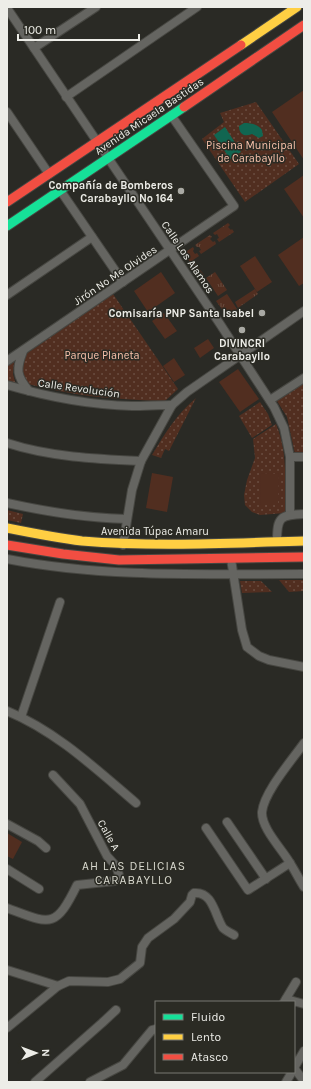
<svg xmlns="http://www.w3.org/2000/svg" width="311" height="1089" font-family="Karla,sans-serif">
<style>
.grass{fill:url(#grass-tufts)}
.park{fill:url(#park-dots)}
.garden{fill:#512e20}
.water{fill:#116651}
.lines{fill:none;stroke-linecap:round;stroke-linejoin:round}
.street-casing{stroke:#474742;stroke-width:10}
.fast-casing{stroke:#474742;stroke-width:11}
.slow-casing{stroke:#474742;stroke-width:11}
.jam-casing{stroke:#474742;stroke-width:11}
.street{stroke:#656561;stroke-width:8}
.fast{stroke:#16e098;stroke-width:9}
.slow{stroke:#ffcf43;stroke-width:9}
.jam{stroke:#f24e42;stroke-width:9}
.poi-dot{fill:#a9a9a4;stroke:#2b2b24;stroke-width:1.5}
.labels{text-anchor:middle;stroke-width:3;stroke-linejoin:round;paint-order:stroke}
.street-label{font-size:11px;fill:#edede8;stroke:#2b2b24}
.park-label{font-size:11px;fill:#fbc3ac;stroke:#2b2b24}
.poi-label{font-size:11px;font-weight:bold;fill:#edede8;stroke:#2b2b24;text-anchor:end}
.neighbourhood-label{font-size:12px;letter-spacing:1px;fill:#d9d9cf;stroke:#2b2b24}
</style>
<defs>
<pattern id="grass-tufts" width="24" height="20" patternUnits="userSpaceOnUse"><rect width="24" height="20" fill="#512e20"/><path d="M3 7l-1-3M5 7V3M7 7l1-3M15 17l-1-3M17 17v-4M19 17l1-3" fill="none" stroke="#6a4d40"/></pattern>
<pattern id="park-dots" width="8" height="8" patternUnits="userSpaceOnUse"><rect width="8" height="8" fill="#512e20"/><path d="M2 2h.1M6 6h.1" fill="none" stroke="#6a4d40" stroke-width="1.8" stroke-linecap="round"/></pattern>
</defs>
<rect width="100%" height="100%" fill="#2a2a25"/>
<g class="grass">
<path d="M228,223L230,225L228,227L231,230L232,229L234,232L219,242L217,239L219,238L217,234L215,235L213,233Z"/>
<path d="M210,235L212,237L210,239L213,242L215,241L216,244L201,254L199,251L201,250L199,247H197L195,245Z"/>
<path d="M193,247L194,249L193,251L195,254L197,253L199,256L193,260L204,275L200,277L184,253Z"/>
<path d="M215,272L227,290L218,296L206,278Z"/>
<path d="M255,289L258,294L238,308L235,302Z"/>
<path d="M227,294L237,309L227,316L216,301Z"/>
</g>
<g class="park">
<path d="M256,102L299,164L245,202L202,139L224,122L220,113Z"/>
<path d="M113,294L178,389L165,401C118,400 74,396 28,384C21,374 20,364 26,354Z"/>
<path d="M14,361L13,374L16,385L7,382V365Z"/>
<path d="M304,383V453L295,454L287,417L277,401Z"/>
<path d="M196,398L169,451L165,449L161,458L152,455C165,433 177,414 196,398Z"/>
<path d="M260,402L268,414L272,425L252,438L239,416Z"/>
<path d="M276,424C288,452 285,483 285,513L260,515L252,512L245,505L244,495L247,480L255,458L253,439Z"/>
<path d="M7,510L23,514L21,523L7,520Z"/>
<path d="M279,580H304V591L289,592Z"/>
<path d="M240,581H261L272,592L242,593Z"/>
</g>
<g class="garden">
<path d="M304,90V160L272,112Z"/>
<path d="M304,175V218L284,189Z"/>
<path d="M304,237V283L299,286L278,255Z"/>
<path d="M255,256L272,282L257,292L240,266Z"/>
<path d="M161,272L175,293L148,312L134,291Z"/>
<path d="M164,313L177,331L165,339L152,321Z"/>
<path d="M208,339L214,348L200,358L194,348Z"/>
<path d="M174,358L185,375L174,382L163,366Z"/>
<path d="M238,369L259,399L240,412L219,382Z"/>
<path d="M152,473L173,477L167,512L146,508Z"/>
<path d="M261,473L279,474L278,505H260Z"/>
<path d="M7,833L22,842L13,859L7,856Z"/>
</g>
<g class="water">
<path d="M244,123C251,123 258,124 262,130L263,136L259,138L252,134C245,137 239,135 239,126Z"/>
<path d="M225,127L241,152L230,159L214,135Z"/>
</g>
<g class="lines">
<g class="street-casing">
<g id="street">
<path d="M7,8L220,324L274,407L284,428L290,457V515"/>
<path d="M34,48L96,7"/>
<path d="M66,97L197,7"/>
<path d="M7,112L49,174"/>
<path d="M60,190L123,282"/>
<path d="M7,295L92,237"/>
<path d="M23,351C16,369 16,376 29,391"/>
<path d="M7,361L234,206L171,115"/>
<path d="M7,385C48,397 89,405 132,406C145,406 159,405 172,405"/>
<path d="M270,400L304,378"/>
<path d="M7,443C50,457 96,459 141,461"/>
<path d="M290,457H304"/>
<path d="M7,503C47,512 86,518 127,519"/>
<path d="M277,541C277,517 280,515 304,514"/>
<path d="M123,545L132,490L141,461L172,405L187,392L304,311"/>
<path d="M7,559C105,578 205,574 304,574"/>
<path d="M231,559L242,630L247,647L259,656L269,660L304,667"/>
<path d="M7,711C56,731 96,769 136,803"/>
<path d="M21,717L60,602"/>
<path d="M304,743C292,760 264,792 262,812C261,828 282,849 290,863C295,871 299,879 304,887"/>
<path d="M227,822L266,879"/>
<path d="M7,824L38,841L46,848"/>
<path d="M206,828L248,890L290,863"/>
<path d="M7,869L39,889"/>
<path d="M7,908C50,924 55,930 77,885L115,881L119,875L116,866L107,856L80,804L53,775"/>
<path d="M7,970L58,986"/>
<path d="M286,999L304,1004"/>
<path d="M284,1002L296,982"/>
<path d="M7,1028L58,986L69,981L108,982L120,979L140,963L142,947L148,938L174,919L190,902L192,895L194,893C213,891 215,916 223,928C226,931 231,933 234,935"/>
<path d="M294,1068L304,1051"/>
<path d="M294,1068L304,1081"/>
<path d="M35,1082L102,1023L116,1010"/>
<path d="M90,1082L123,1065L152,1030L156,1029"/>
<path d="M286,1082L292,1072"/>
</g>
</g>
<g class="fast-casing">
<path id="fast" d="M7,226L184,107"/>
</g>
<g class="slow-casing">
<g id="slow">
<path d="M241,45L297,7"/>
<path d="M7,528C32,533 57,538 82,541C156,547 230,543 304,541"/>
</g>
</g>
<g class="jam-casing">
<g id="jam">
<path d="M184,107L304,25"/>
<path d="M7,202L241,45"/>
<path d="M7,545L63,554L119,560L304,557"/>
</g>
</g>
<use href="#street" class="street"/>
<use href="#fast" class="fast"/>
<use href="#slow" class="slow"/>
<use href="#jam" class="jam"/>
</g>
<g class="poi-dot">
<circle cx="181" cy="191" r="4"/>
<circle cx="262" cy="313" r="4"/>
<circle cx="242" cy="330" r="4"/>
</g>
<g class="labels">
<g class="street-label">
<text transform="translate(149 116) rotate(-34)" y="4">Avenida Micaela Bastidas</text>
<text transform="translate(188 257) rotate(56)" y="4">Calle Los Alamos</text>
<text transform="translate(115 275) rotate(-34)" y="4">Jirón No Me Olvides</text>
<text transform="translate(79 388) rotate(8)" y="4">Calle Revolución</text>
<text x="155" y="535">Avenida Túpac Amaru</text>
<text transform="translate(109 835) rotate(61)" y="4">Calle A</text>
</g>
<g class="park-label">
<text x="251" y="149">Piscina Municipal<tspan x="251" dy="13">de Carabayllo</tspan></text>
<text x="102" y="359">Parque Planeta</text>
</g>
<g class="poi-label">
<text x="173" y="189">Compañía de Bomberos<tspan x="173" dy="13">Carabayllo Nº 164</tspan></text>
<text x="254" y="317">Comisaría PNP Santa Isabel</text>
<text x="242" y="347" text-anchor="middle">DIVINCRI<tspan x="242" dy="13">Carabayllo</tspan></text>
</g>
<g class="neighbourhood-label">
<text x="134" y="870">AH LAS DELICIAS<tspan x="134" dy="14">CARABAYLLO</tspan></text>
</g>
</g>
<rect width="311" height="1089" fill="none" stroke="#edede8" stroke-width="16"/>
<rect x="155" y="1001" width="140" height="72" fill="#2b2b24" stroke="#797972"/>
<rect x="163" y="1014" width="20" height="6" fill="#16e098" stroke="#797972"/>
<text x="191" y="1021" font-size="12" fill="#edede8">Fluido</text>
<rect x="163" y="1034" width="20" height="6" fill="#ffcf43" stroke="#797972"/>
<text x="191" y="1041" font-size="12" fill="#edede8">Lento</text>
<rect x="163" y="1054" width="20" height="6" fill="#f24e42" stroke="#797972"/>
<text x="191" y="1061" font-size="12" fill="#edede8">Atasco</text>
<g transform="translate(36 1053) rotate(89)" stroke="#2b2b24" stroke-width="3" paint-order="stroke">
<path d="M0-3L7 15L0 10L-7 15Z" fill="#edede8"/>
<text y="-6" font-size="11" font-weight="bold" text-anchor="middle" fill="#edede8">N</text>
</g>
<path d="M18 34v6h121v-6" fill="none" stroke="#edede8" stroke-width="2"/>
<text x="24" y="34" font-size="12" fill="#edede8" stroke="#2b2b24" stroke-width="3" paint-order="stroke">100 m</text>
</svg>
